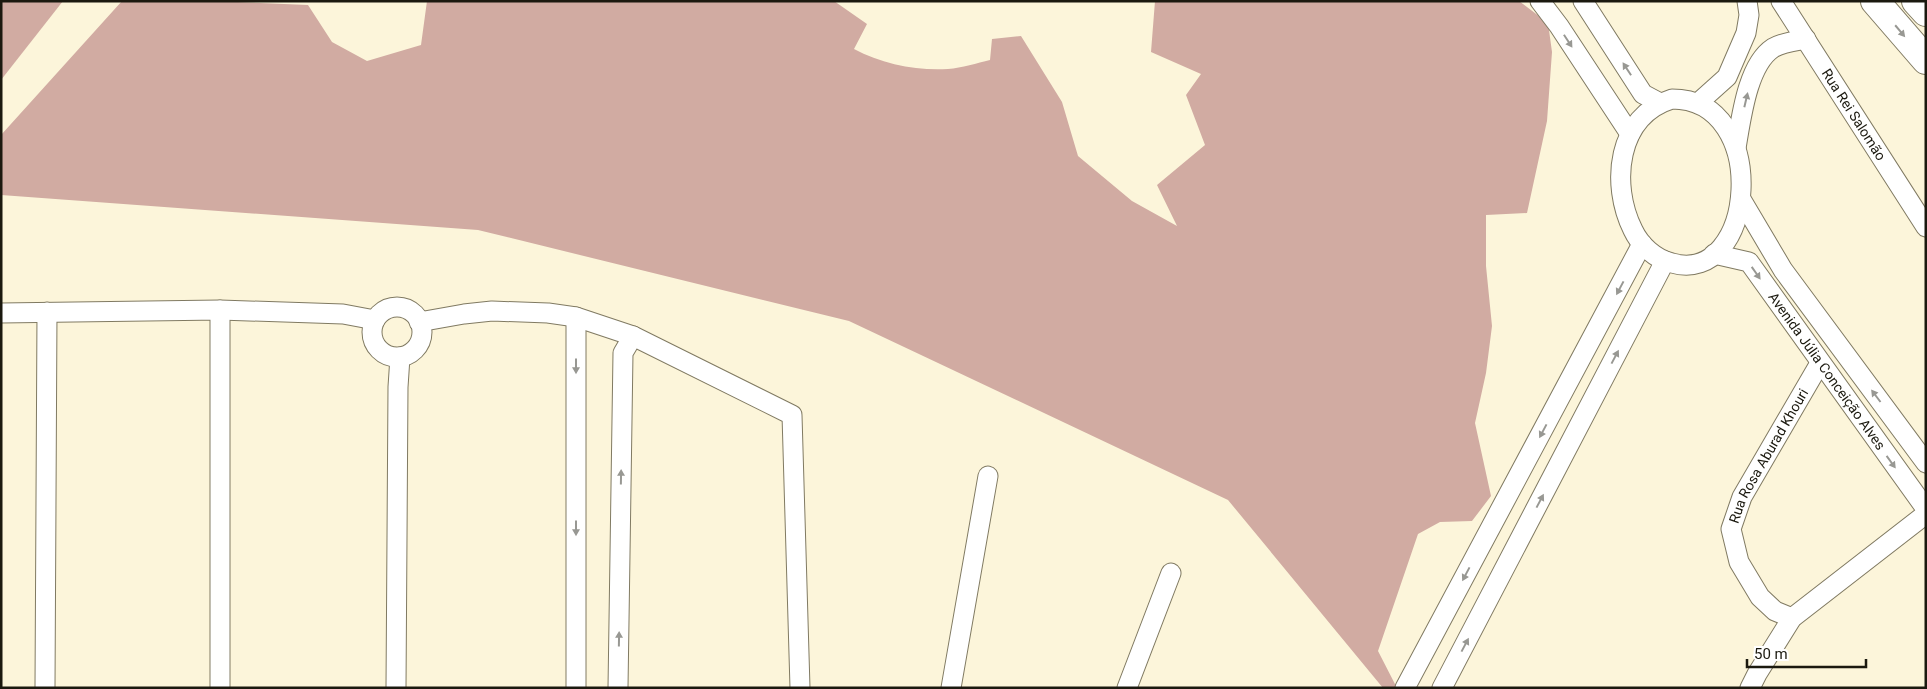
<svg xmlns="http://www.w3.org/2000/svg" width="1927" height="689" font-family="Roboto,sans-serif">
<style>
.forest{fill:#d1aba2}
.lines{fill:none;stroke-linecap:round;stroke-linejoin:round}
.minor-casing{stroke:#807a62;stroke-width:21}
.primary-casing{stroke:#807a62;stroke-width:30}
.minor{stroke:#fff;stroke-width:19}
.primary{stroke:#fff;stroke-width:28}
.oneway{fill:#989893}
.labels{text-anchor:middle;stroke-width:4;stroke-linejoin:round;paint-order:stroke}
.street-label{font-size:14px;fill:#1b190f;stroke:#fff}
</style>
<rect width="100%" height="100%" fill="#fcf5da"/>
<g class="forest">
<path d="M1,1H63L1,80Z"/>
<path d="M122,1H213L308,5L332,42L367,61L421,45L427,1H834L867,24L854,49C882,64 917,71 948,69C962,68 977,63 990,60L992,39L1021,36L1062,102L1078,156L1132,201L1177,226L1157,185L1205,145L1186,95L1201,74L1151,52L1155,1H1519L1548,23L1552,52L1547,121L1527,213L1486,215V266L1492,326L1486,373L1475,423L1491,496L1472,521L1440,522L1418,534L1378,651L1397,688H1383L1228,500L849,321L478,230L1,195V135Z"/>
</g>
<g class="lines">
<g class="minor-casing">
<g id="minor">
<path d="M1540,1L1559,26L1630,134"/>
<path d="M1583,1L1643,94L1660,103"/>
<path id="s1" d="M1781,1L1926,227"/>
<path d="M1672,99C1772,99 1756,287 1672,263C1655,259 1640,245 1633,230C1610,184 1617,116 1672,99Z"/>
<path d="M1698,103L1727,77L1746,33L1749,15L1747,1"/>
<path d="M1736,148C1741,120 1747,65 1773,48C1783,42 1795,41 1806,39"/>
<path d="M1741,199L1783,270L1926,463"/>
<path id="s2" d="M1714,254L1749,262L1926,509"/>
<circle cx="397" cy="332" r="25"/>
<path d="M1,313L220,310L343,314L375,320"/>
<path d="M419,322L464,314L492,311L548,313L576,317L633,336L792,415L800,688"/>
<path id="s3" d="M1792,618L1775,611L1760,597L1739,562L1731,529L1742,497L1820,363"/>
<path d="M45,688L47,312"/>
<path d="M220,688V310"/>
<path d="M396,688L398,387L400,357"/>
<path d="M576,688V317"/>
<path d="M618,688L623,353L633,336"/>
<path d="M951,688L988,476"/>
<path d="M1127,688L1171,573"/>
<path d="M1405,688L1642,244"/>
<path d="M1442,688L1665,261"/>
<path d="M1750,688L1757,674L1792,618L1926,514"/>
</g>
</g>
<g class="primary-casing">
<g id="primary">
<path d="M1875,1L1926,60"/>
<path d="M1916,1L1926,12"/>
</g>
</g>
<use href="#minor" class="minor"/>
<use href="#primary" class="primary"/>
</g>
<defs><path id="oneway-solid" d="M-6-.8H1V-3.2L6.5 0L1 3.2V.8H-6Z" transform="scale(1.25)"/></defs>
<g class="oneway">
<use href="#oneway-solid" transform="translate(1900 31) rotate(50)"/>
<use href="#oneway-solid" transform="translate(1568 41) rotate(57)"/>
<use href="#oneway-solid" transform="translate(1627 69) rotate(-123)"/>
<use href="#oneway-solid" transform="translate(1746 100) rotate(-77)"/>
<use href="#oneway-solid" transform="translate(1756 273) rotate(55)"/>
<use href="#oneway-solid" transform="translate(1620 288) rotate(118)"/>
<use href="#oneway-solid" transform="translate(1615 357) rotate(-62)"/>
<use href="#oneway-solid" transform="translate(576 366) rotate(90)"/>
<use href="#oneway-solid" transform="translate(1876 396) rotate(-127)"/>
<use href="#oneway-solid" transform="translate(1543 431) rotate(118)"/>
<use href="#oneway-solid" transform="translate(1891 462) rotate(54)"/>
<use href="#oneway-solid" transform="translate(621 477) rotate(-89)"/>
<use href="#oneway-solid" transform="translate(1540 501) rotate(-62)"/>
<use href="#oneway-solid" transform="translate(576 528) rotate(90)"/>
<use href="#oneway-solid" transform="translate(1466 574) rotate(118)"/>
<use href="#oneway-solid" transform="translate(619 639) rotate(-89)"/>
<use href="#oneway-solid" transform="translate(1465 645) rotate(-62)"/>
</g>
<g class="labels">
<g class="street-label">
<text dy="5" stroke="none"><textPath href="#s1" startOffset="135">Rua Rei Salomão</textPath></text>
<text dy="5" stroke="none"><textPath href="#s2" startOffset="170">Avenida Júlia Conceição Alves</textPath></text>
<text dy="5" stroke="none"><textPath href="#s3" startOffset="196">Rua Rosa Aburad Khouri</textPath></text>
</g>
</g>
<rect width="1927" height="689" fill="none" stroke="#1b190f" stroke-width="5"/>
<path d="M1747 659v8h119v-8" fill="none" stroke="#1b190f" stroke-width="2.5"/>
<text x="1754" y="659" font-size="15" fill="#1b190f" stroke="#ffffff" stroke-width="4" paint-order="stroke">50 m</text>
</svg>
